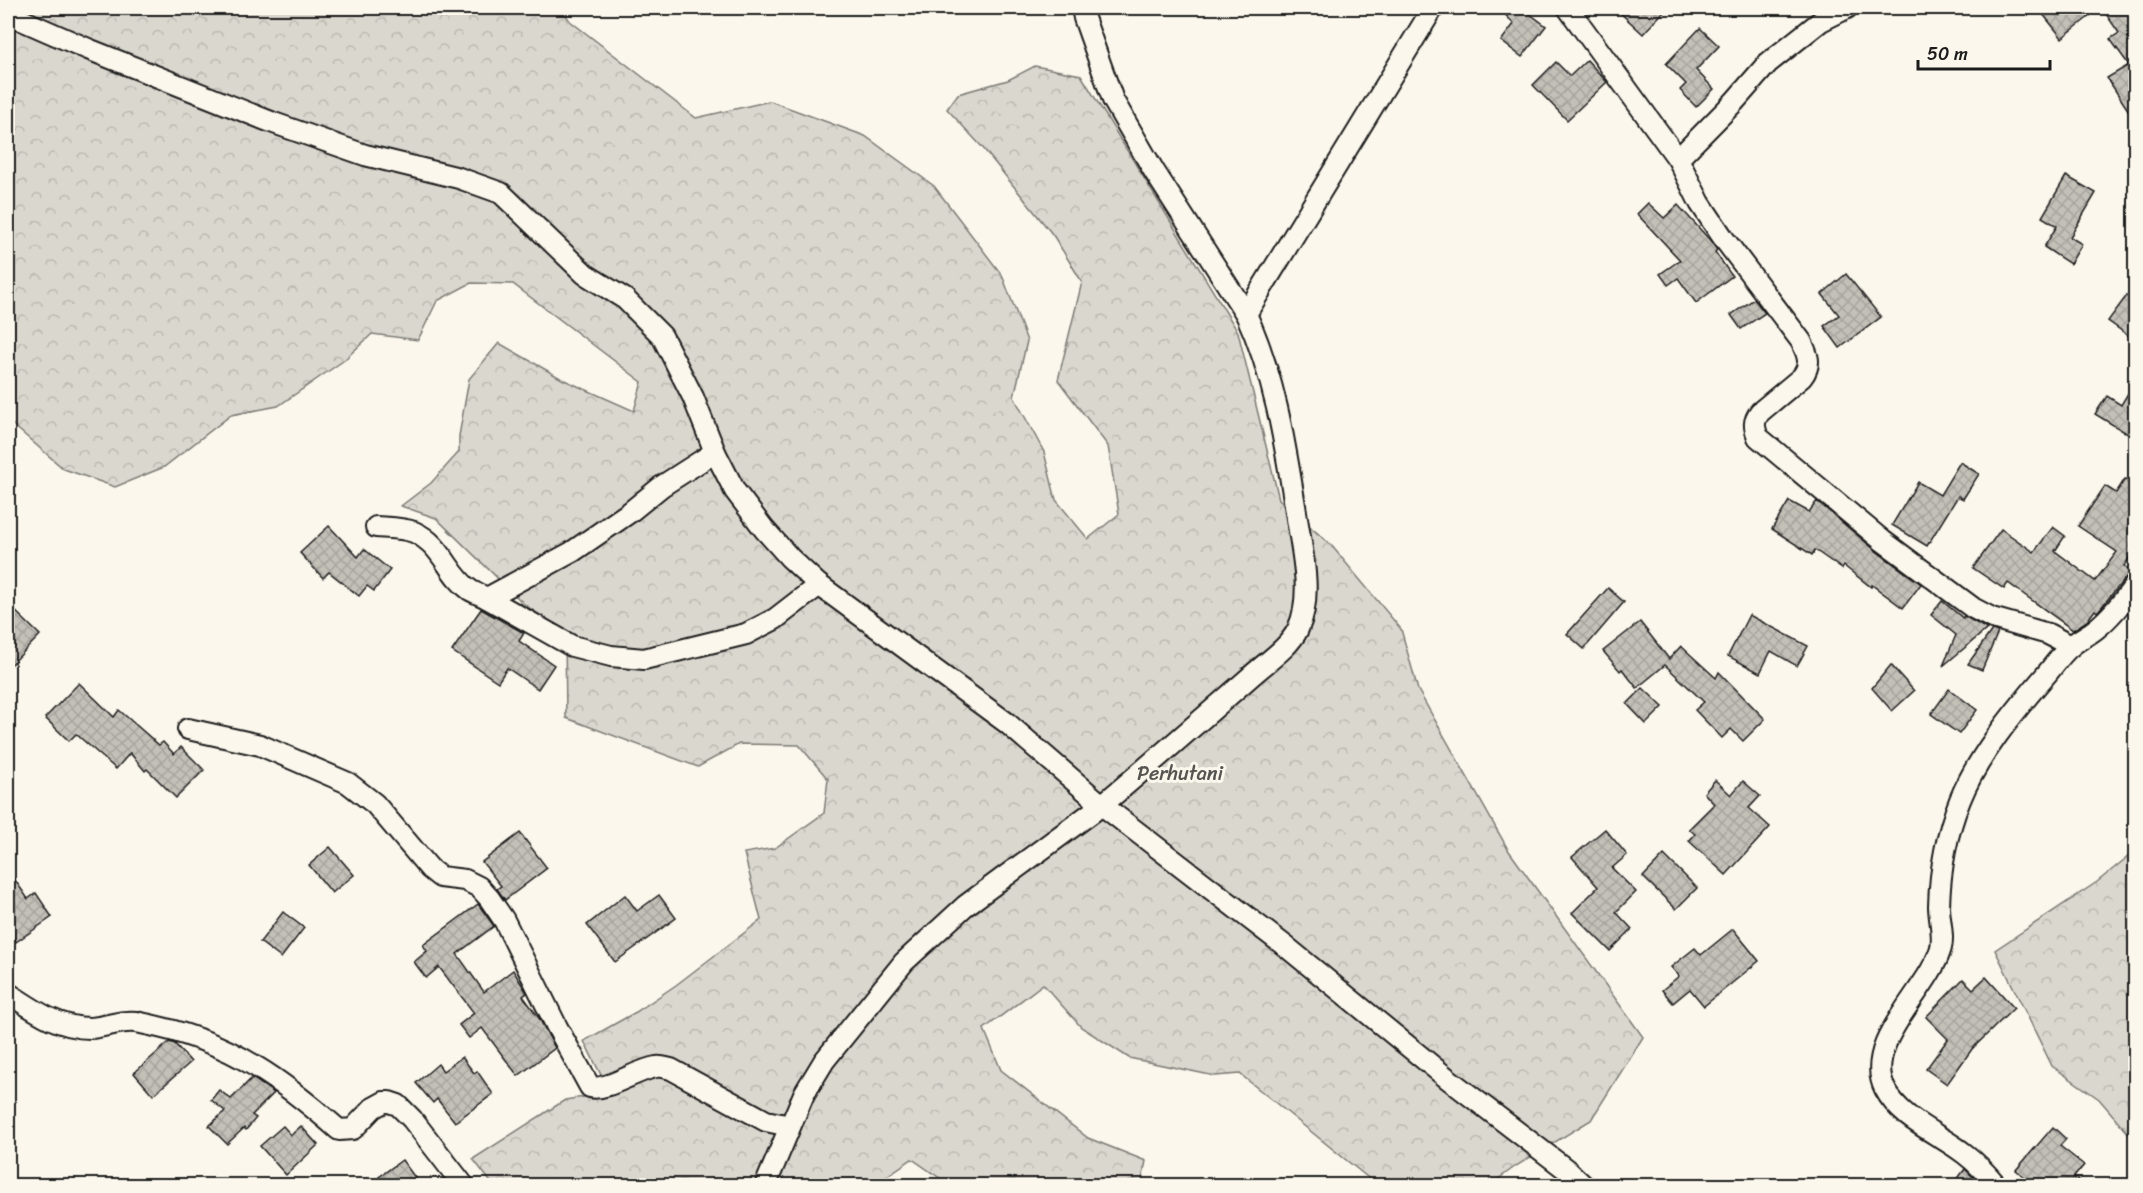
<svg xmlns="http://www.w3.org/2000/svg" width="2143" height="1193" font-family="Sriracha,sans-serif">
<style>
.forest{fill:url(#forest-crowns);stroke:#7b7a75;stroke-width:1.5}
.building{fill:url(#building-cross-hatch);stroke:#1c1c1c;stroke-width:1.5}
.lines{fill:none;stroke-linecap:round;stroke-linejoin:round}
.minor-casing{stroke:#1c1c1c;stroke-width:24}
.minor{stroke:#fbf7ec;stroke-width:20}
.labels{text-anchor:middle;stroke-width:6;stroke-linejoin:round;paint-order:stroke}
.park-label{font-size:20px;fill:#555451;stroke:#fbf7ec}
</style>
<defs>
<pattern id="forest-crowns" width="20" height="18" patternUnits="userSpaceOnUse" patternTransform="scale(1.5)"><rect width="20" height="18" fill="#dad7ce"/><path d="M2 6a3 3 0 1 1 6 0M12 15a3 3 0 1 1 6 0" fill="none" stroke="#bab8b0"/></pattern>
<pattern id="building-cross-hatch" width="8" height="8" patternUnits="userSpaceOnUse" patternTransform="scale(1.5)"><rect width="8" height="8" fill="#c3c0b8"/><path d="M0 0l8 8M0 8l8-8" fill="none" stroke="#a7a49e"/></pattern>
</defs>
<rect width="100%" height="100%" fill="#fbf7ec"/>
<filter id="ink" filterUnits="userSpaceOnUse"><feTurbulence type="fractalNoise" baseFrequency=".0167" numOctaves="2"/><feDisplacementMap in="SourceGraphic" scale="12" xChannelSelector="R" yChannelSelector="G"/><feConvolveMatrix kernelMatrix="1 2 1 2 8 2 1 2 1" color-interpolation-filters="sRGB"/></filter>
<g filter="url(#ink)">
<g class="forest">
<path d="M8,8H561L570,21L696,118L770,101L865,136L934,186L1002,275L1027,341L1014,397L1044,452L1056,500L1088,539L1119,514L1108,446L1058,380L1082,282L1053,235L983,148L947,109L958,94L1008,80L1035,66L1081,75L1238,332L1279,499L1331,545L1401,629L1418,690L1509,851L1643,1037L1591,1120L1516,1166L1490,1185H1377L1240,1074L1215,1076L1129,1058L1081,1027L1043,984L984,1029L1001,1070L1088,1138L1146,1161L1141,1185H950L912,1159L878,1182L881,1185H493L473,1159L565,1100L610,1093L584,1041L636,1012L676,985L761,920L744,853L775,848L824,813L828,779L799,745L739,744L698,767L566,718L565,633L524,604L436,518L401,506L431,483L459,452V436L469,379L499,343L562,379L634,411L642,382L513,284L471,283L437,301L418,340L372,334L343,361L278,406L231,415L164,467L115,487L64,469L12,424L8,420Z"/>
<path d="M2135,851V1141L2099,1099L2052,1066L1995,950L2097,882Z"/>
</g>
<g class="building">
<path d="M1499,8H1522L1546,26L1522,57L1501,41L1514,24Z"/>
<path d="M1615,8H1667L1643,34Z"/>
<path d="M2038,8H2083L2090,16L2062,38Z"/>
<path d="M2115,8H2128L2136,18V122L2107,78L2129,65L2110,39L2119,33L2106,14Z"/>
<path d="M1700,28L1719,46L1696,70L1714,89L1696,107L1680,90L1686,84L1666,64Z"/>
<path d="M1587,60L1607,82L1567,120L1533,85L1556,62L1570,76Z"/>
<path d="M2066,176L2096,193L2070,237L2082,244L2070,264L2044,247L2057,226L2042,217Z"/>
<path d="M1648,203L1664,218L1678,205L1709,239L1717,250L1715,252L1732,276L1696,303L1678,278L1668,285L1660,274L1680,260L1637,214Z"/>
<path d="M1846,274L1881,317L1840,348L1824,326L1839,315L1822,294Z"/>
<path d="M2136,283V341L2108,321Z"/>
<path d="M1754,299L1765,313L1741,329L1731,315Z"/>
<path d="M2136,380V439L2095,414L2107,396L2121,405Z"/>
<path d="M1960,462L1979,474L1963,499L1958,496L1927,546L1892,525L1918,482L1940,495Z"/>
<path d="M2125,479L2136,486V548L2124,566L2132,573L2126,577L2099,610L2097,612L2095,610L2087,621L2073,630L2008,583L2004,589L1973,568L2001,529L2034,552L2053,527L2065,536L2055,551L2095,581L2117,552L2078,526L2105,486L2116,493Z"/>
<path d="M1789,501L1809,512L1817,501L1876,551L1921,584L1903,608L1872,585L1871,587L1844,566L1842,569L1815,550L1812,555L1772,529Z"/>
<path d="M329,526L358,557L364,549L390,570L374,591L367,586L359,596L329,572L323,578L300,553Z"/>
<path d="M1608,588L1624,602L1584,649L1567,634Z"/>
<path d="M1942,601L1963,618L1964,616L1987,629L1943,666L1956,635L1931,615Z"/>
<path d="M8,604L40,635L8,668Z"/>
<path d="M481,609L524,633L519,641L554,665L538,689L507,668L498,682L452,651Z"/>
<path d="M1749,615L1808,646L1797,666L1771,651L1760,673L1728,656Z"/>
<path d="M1640,622L1669,659L1681,646L1716,678L1719,672L1765,719L1743,741L1731,729L1722,738L1695,710L1704,702L1665,665L1637,688L1622,669L1620,671L1603,651Z"/>
<path d="M1992,630L1998,632L1982,670L1968,664Z"/>
<path d="M1891,665L1914,691L1892,711L1872,688Z"/>
<path d="M79,683L114,717L119,710L159,745L163,742L174,754L181,747L204,770L176,798L147,769L145,771L130,753L116,769L76,734L69,741L45,718Z"/>
<path d="M1643,688L1663,707L1646,724L1627,704Z"/>
<path d="M1949,689L1977,710L1959,734L1931,714Z"/>
<path d="M1715,780L1731,795L1743,781L1760,796L1749,808L1770,827L1726,875L1689,841L1695,834L1689,829L1714,804L1704,793Z"/>
<path d="M1605,829L1627,855L1612,868L1636,892L1616,912L1632,929L1610,951L1572,913L1598,887L1572,857Z"/>
<path d="M520,833L547,868L505,900L497,889L501,886L482,862Z"/>
<path d="M330,847L354,875L332,893L309,865Z"/>
<path d="M1664,855L1697,888L1676,909L1643,877Z"/>
<path d="M8,870L28,899L36,893L52,917L16,942L8,929Z"/>
<path d="M625,895L637,911L659,895L676,918L615,962L587,925Z"/>
<path d="M478,904L494,926L457,954L484,992L513,970L527,993L523,996L539,1018L555,1048L518,1076L482,1028L469,1038L459,1025L474,1013L439,967L426,978L414,962L427,951L423,945Z"/>
<path d="M283,912L304,928L281,958L260,942Z"/>
<path d="M1733,929L1759,961L1704,1006L1690,989L1673,1003L1662,990L1679,976L1671,967L1695,948L1701,955Z"/>
<path d="M1986,977L2014,1008L1972,1049L1947,1084L1926,1069L1948,1039L1926,1017L1963,979L1973,989Z"/>
<path d="M169,1042L175,1044L191,1062L153,1095L134,1073Z"/>
<path d="M462,1057L474,1073L477,1071L493,1094L455,1122L437,1099L433,1103L416,1083L438,1064L443,1071Z"/>
<path d="M252,1078L274,1093L252,1115L256,1118L246,1130L244,1128L227,1144L209,1126L225,1111L211,1100L219,1090L231,1099Z"/>
<path d="M283,1126L291,1135L301,1126L318,1145L286,1175L260,1146Z"/>
<path d="M2053,1127L2066,1139L2060,1146L2084,1165L2074,1177L2084,1185H2034L2016,1170Z"/>
<path d="M402,1160L416,1179L407,1185H385L379,1177Z"/>
<path d="M1965,1169L1981,1185H1953Z"/>
</g>
<g class="lines">
<g class="minor-casing">
<g id="minor">
<path d="M1568,8L1678,159L1700,203L1724,239L1801,341C1808,355 1812,364 1802,377L1760,412C1753,421 1754,427 1758,437L1883,541L1973,608L1992,618L2048,634L2071,646"/>
<path d="M8,14L88,49L271,122L365,155L459,178L501,193L585,274L625,299L662,336L693,397L715,452L735,491L764,529L790,558L819,585L1007,723L1102,805C1152,763 1201,720 1250,677C1265,663 1289,648 1298,629C1314,594 1301,548 1296,512C1285,444 1275,377 1246,314L1154,171L1113,100L1084,18L1082,8"/>
<path d="M1678,159L1734,102L1768,63L1821,21L1847,8"/>
<path d="M1246,314L1433,8"/>
<path d="M376,527C389,528 403,528 414,532C443,545 448,575 470,590C475,593 481,595 487,598L572,552L630,512L662,486L715,452"/>
<path d="M487,598L572,646L611,656L644,659L746,634L775,619L819,585"/>
<path d="M188,729L260,745L348,783L375,804L430,869L440,877L465,880L479,887L489,898L504,920L557,1027L590,1087C606,1092 636,1070 656,1067C661,1066 666,1068 671,1069L766,1121L790,1126"/>
<path d="M8,993C34,1010 58,1028 90,1028C105,1027 121,1020 136,1022C177,1030 219,1043 255,1066C282,1082 315,1109 339,1130L353,1129L373,1108L384,1102H389L398,1105L412,1119L464,1186"/>
<path d="M765,1186L804,1094L824,1061L904,962L965,906L1102,805L1289,949L1447,1078L1567,1170L1584,1186"/>
<path d="M1997,1186C1987,1174 1977,1163 1965,1154C1938,1133 1901,1120 1885,1089C1862,1044 1927,992 1940,951C1945,938 1939,920 1939,906C1940,869 1946,835 1960,800C1977,757 2014,712 2044,677C2053,667 2061,654 2071,646C2079,639 2089,635 2097,628C2112,616 2125,599 2136,584"/>
</g>
</g>
<use href="#minor" class="minor"/>
</g>
</g>
<g class="labels">
<g class="park-label">
<text x="1180" y="780">Perhutani</text>
</g>
</g>
<rect width="2143" height="1193" fill="none" stroke="#fbf7ec" stroke-width="30"/>
<rect x="15" y="15" width="2113" height="1163" fill="none" stroke="#1c1c1c" stroke-width="2" filter="url(#ink)"/>
<path d="M1918 60v9h132v-9" fill="none" stroke="#1c1c1c" stroke-width="3"/>
<text x="1927" y="60" font-size="18" fill="#1c1c1c" stroke="#fbf7ec" stroke-width="4.5" paint-order="stroke">50 m</text>
</svg>
